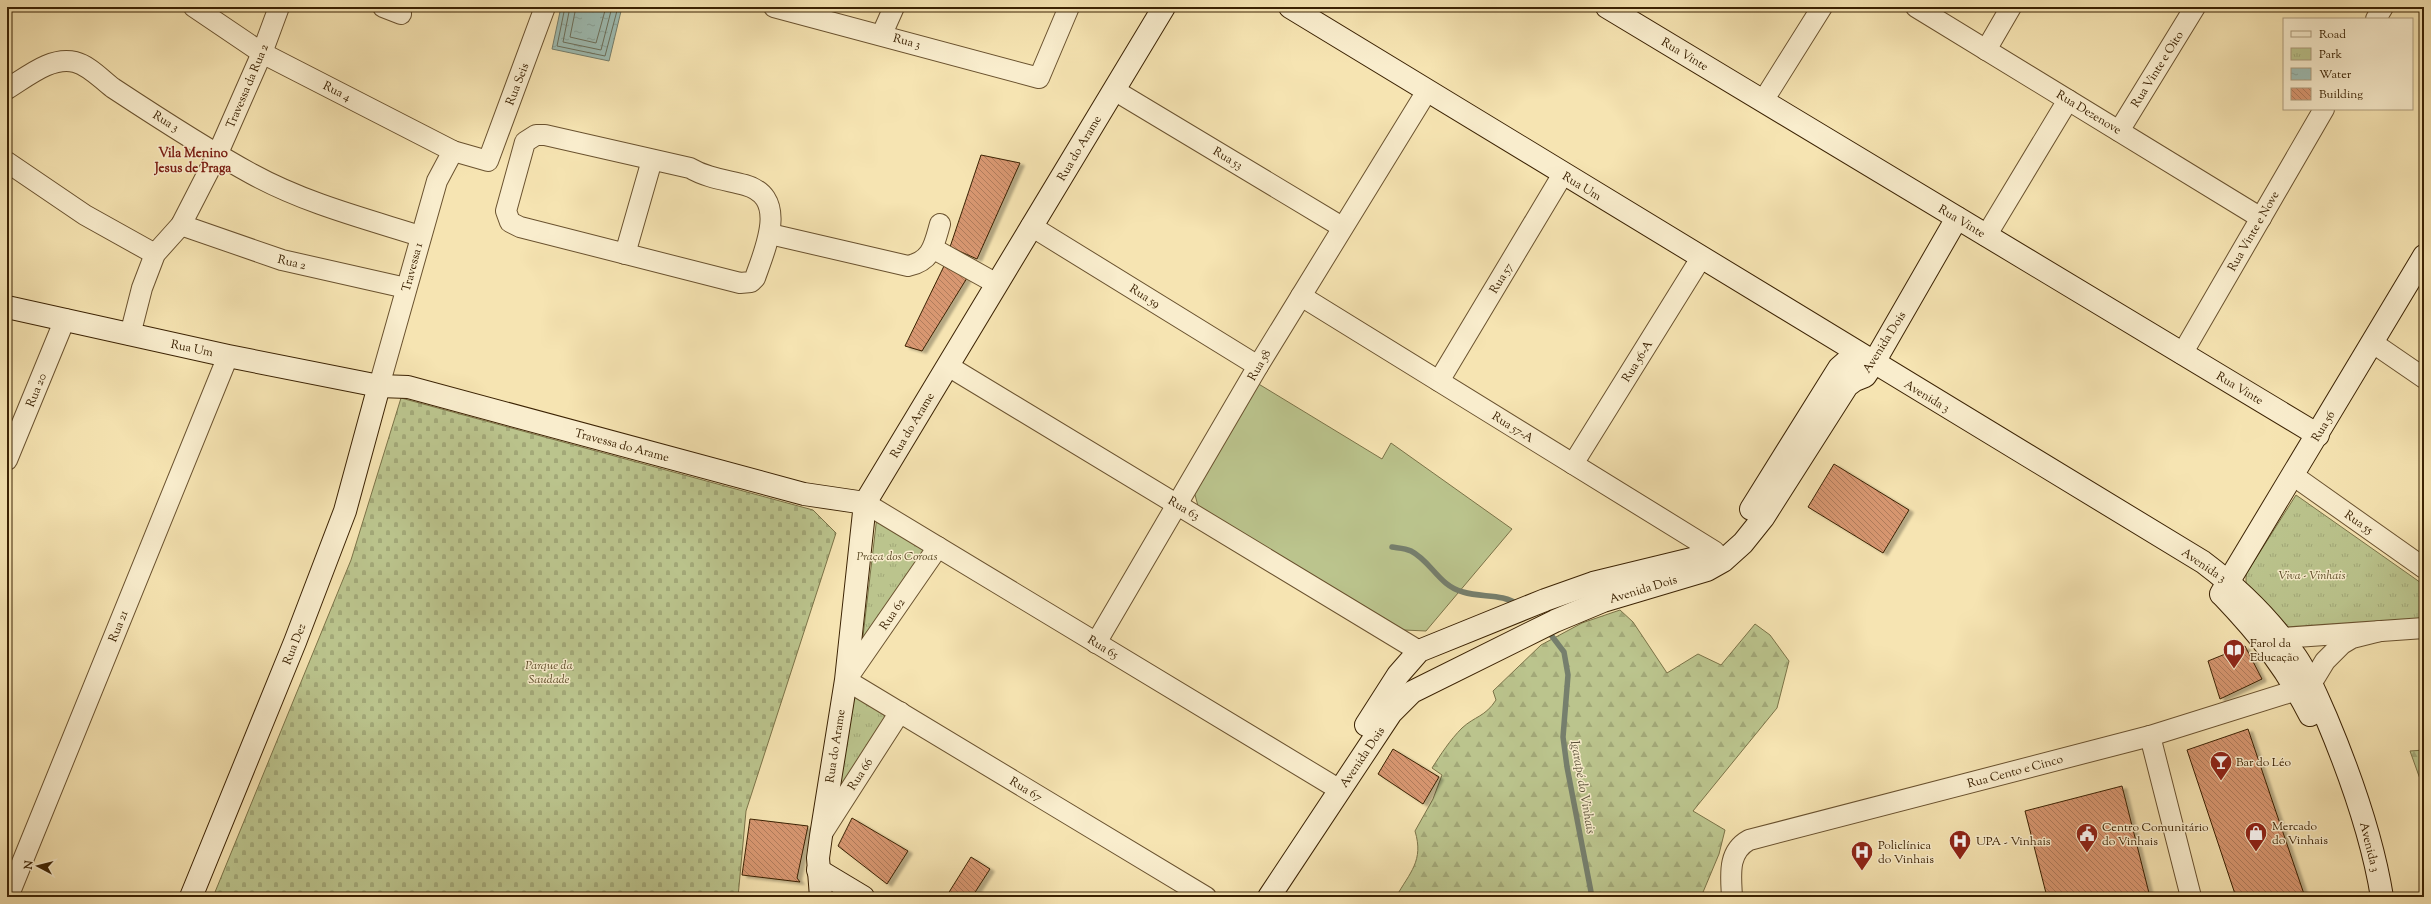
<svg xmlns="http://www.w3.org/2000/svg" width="2431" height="904" font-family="'Sorts Mill Goudy',serif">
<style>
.green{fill:#bbc48d;stroke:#7b7348}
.forest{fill:url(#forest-firs);stroke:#7b7348}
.cemetery{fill:url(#cemetery-stones);stroke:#7b7348}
.park{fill:url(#park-tufts);stroke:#7b7348}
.water{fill:url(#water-ripples);stroke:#767f6d}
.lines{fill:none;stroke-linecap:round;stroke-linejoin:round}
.shore{stroke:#6c705c;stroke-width:1}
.stream{stroke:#767f6d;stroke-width:5.5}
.building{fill:url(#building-back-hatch);stroke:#3b2203;filter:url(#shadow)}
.street-casing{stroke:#6a522f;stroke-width:22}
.secondary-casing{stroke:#3b2203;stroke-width:24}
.street{stroke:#f9edcd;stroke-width:20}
.secondary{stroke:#f9edcd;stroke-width:22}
.labels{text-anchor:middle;stroke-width:3;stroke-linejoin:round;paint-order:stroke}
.street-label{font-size:12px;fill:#3b2203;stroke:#f9edcd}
.park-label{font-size:12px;font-style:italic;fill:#5b4a26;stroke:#f9edcd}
.poi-label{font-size:12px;fill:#3b2203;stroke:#f9edcd;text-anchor:start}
.neighbourhood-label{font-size:13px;font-weight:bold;fill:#7a1f14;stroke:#f9edcd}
.water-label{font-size:13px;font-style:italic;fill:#595038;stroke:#f9edcd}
</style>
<defs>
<pattern id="forest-firs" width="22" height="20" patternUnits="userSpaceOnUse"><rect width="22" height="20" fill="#bbc48d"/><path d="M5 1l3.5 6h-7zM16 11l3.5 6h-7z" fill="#a2a878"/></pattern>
<pattern id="cemetery-stones" width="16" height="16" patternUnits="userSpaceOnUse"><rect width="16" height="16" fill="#bbc48d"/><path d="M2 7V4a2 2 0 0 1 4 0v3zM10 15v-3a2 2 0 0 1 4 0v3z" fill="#a2a878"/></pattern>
<pattern id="park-tufts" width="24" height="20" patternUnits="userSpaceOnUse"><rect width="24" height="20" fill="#bbc48d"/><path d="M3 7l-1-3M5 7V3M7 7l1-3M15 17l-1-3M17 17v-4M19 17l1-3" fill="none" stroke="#a2a878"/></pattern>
<pattern id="water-ripples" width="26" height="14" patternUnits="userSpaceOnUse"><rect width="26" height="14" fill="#9ebdb4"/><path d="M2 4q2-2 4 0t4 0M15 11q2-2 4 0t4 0" fill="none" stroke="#89a299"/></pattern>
<pattern id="building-back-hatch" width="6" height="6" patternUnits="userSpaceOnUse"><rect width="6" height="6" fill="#d89771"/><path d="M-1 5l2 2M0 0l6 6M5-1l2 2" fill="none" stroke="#b07b5b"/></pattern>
<filter id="shadow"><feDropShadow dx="4.5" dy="2.5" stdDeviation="1" flood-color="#0004"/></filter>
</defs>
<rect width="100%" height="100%" fill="#f6e4b2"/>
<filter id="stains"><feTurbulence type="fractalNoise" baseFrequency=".005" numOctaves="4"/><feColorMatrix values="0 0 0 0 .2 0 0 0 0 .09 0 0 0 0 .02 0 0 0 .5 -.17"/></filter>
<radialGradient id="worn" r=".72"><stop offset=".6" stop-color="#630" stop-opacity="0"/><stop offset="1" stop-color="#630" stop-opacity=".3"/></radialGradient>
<path class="green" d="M1257,383L1382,459L1391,443L1512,529L1426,631L1404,630L1198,506L1194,491Z"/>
<g class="forest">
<path d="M1620,610L1633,622L1667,673L1698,654L1721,665L1755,624L1770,635L1789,661L1777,708L1693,811L1725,830L1719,854L1701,897H1396C1410,872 1424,861 1415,831L1433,799L1442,775L1432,768C1441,754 1450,740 1462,728C1475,716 1485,717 1496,700L1493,691L1541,645L1582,623Z"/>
<path d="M2424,750V790L2410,751Z"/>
</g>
<path class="cemetery" d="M401,398L813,510L836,533L746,811L738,897H213L351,560Z"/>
<g class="park">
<path d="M2296,495L2424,585V623L2285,629L2246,583V574Z"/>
<path d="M877,516L930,549L862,645Z"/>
<path d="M854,695L889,718L837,803Z"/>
</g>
<path class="water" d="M561,7H622L609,61L552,49Z"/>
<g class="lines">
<g class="shore">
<path d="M565,7L557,46L605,56L618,7"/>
<path d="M570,7L563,42L601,50L612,7"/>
<path d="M576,7L570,37L596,43L606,7"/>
</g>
<g class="stream">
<path d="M1392,547C1398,548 1405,548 1411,551C1431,561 1439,586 1463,592C1483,598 1502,593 1519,605"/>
<path d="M1548,631L1564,652L1568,675L1563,737L1567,767L1592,897"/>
</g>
</g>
<g class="building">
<path d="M981,155L1020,163L977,259L950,247Z"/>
<path d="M944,266L967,278L922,351L905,346Z"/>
<path d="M1834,464L1909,510L1883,553L1808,507Z"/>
<path d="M2245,646L2262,679L2220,699L2208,661Z"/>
<path d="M2248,729L2275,809L2305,897H2236L2187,750Z"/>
<path d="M1393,749L1439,777L1423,804L1378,774Z"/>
<path d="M2122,786L2150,897H2047L2025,811Z"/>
<path d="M852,818L908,851L887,884L838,846Z"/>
<path d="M750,819L808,826L797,878L800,882L742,875Z"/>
<path d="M971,857L990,869L972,897H946Z"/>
</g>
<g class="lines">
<g class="street-casing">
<g id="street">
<path d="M194,7L262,53L453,151L488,161L545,7"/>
<path d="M383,7L401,14"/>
<path d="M774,7L1039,78L1069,7"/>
<path d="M1916,7L2261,218"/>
<path d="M2376,19L2383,7"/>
<path d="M882,34L894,7"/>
<path d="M1986,50L2011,7"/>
<path d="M7,89C27,77 51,56 75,62C90,66 101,79 113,88C157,117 206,149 252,174C305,203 363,218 420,236"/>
<path d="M1114,90L1342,227"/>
<path d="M1763,101L1822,7"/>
<path d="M2119,131L2195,7"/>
<path d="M536,135H545L690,168C707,178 726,180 745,185C789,197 765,249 755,278L751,282L740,283L520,227L510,222L506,211L525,142Z"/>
<path d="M7,162L85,215L155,254"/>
<path d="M181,225L282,260L406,288"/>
<path d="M1031,226L1258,366"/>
<path d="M770,234L908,266C932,261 934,245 940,224"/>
<path d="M1986,236L2068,100"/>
<path d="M934,249L997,284"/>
<path d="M625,254L652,160"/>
<path d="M1301,296L1714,551L1723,561"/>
<path d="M130,335L142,288L155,254L181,225L218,153L262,53L279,7"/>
<path d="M2373,343L2424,378"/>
<path d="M2182,354L2324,109"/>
<path d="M948,366L1419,651"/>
<path d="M1439,381L1563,174"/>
<path d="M379,386L437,181L453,151"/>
<path d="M7,460L65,319"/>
<path d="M1573,464L1701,258"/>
<path d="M2294,476L2424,568"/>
<path d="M865,503L1340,790"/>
<path d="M938,547L846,680L1206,897"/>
<path d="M1096,643L1258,366L1427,91"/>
<path d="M2273,647L2281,638L2424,628"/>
<path d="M2150,736L2191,897"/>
<path d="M821,835L900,712"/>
<path d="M8,897L228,356"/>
<path d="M1732,897C1731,876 1727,852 1749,840L2150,736L2297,690L2311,684L2325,661L2342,644L2352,638L2380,631"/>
</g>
</g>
<g class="secondary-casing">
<g id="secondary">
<path d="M1290,7L2203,562C2239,589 2271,620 2296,657C2309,676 2317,697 2326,717C2350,774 2372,835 2382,897"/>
<path d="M1607,7L2318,435"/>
<path d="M7,307L228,356L379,386L408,387L804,494L865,503"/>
<path d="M1751,509L1839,368L1847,361L1867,360"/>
<path d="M2221,594L2424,256"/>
<path d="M2223,596C2260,635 2285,666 2310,715"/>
<path d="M1366,725L1398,675L1419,651L1545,600L1593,583L1696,558"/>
<path d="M818,870L863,897"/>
<path d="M191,897L295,642L345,511L379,386"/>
<path d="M821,897L818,858L821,836L846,680L865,503L1164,7"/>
<path d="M1269,897L1391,713L1412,692L1555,621L1603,601L1707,570L1723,561L1743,543L1763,518L1847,386L1855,380L1865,376L1873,364L1957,218"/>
</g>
</g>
<use href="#street" class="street"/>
<use href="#secondary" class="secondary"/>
</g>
<defs>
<g id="library-pin" transform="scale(1.15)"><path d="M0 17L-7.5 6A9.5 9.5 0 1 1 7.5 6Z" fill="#8f2418" stroke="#f9edcd"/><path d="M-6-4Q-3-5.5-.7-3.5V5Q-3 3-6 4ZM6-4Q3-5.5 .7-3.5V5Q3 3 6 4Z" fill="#fff"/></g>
<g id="bar-pin" transform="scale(1.15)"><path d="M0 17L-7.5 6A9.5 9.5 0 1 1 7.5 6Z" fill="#8f2418" stroke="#f9edcd"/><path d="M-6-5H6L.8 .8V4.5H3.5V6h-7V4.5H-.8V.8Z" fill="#fff"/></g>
<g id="shop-pin" transform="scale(1.15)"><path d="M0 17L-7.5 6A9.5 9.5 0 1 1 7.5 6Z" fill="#8f2418" stroke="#f9edcd"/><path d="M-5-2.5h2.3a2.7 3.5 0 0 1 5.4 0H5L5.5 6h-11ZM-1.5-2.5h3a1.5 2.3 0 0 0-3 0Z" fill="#fff"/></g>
<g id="civic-pin" transform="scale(1.15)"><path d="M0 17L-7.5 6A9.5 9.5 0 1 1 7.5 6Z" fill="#8f2418" stroke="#f9edcd"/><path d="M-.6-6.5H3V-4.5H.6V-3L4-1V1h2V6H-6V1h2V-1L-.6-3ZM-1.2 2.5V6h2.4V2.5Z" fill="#fff"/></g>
<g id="hospital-pin" transform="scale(1.15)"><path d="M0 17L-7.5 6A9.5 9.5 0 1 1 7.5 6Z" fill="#8f2418" stroke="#f9edcd"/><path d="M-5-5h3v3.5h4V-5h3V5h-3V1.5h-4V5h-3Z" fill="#fff"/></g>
</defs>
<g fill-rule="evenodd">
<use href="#library-pin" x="2234" y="650"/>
<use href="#bar-pin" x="2221" y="762"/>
<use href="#shop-pin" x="2256" y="833"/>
<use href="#civic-pin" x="2087" y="834"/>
<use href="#hospital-pin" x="1960" y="841"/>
<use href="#hospital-pin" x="1862" y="852"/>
</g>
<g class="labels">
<g class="street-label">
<text transform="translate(907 41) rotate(15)" y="4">Rua 3</text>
<text transform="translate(1685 54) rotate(31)" y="4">Rua Vinte</text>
<text transform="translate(2157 69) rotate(-58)" y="4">Rua Vinte e Oito</text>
<text transform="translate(517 84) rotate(-69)" y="4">Rua Seis</text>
<text transform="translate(247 86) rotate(-67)" y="4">Travessa da Rua 2</text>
<text transform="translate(337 91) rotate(27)" y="4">Rua 4</text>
<text transform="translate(2089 112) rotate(31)" y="4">Rua Dezenove</text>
<text transform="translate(166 121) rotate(32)" y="4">Rua 3</text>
<text transform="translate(1079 148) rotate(-59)" y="4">Rua do Arame</text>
<text transform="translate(1228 158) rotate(31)" y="4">Rua 53</text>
<text transform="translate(1582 186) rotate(31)" y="4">Rua Um</text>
<text transform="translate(1962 221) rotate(31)" y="4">Rua Vinte</text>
<text transform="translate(2253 231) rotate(-60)" y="4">Rua Vinte e Nove</text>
<text transform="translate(292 262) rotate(14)" y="4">Rua 2</text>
<text transform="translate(412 267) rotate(-75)" y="4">Travessa 1</text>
<text transform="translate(1501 278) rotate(-59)" y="4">Rua 57</text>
<text transform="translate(1145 296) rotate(32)" y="4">Rua 59</text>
<text transform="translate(1884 342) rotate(-58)" y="4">Avenida Dois</text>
<text transform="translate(192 348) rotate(12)" y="4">Rua Um</text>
<text transform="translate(1637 361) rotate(-58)" y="4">Rua 56-A</text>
<text transform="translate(1259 365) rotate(-60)" y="4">Rua 58</text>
<text transform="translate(2240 388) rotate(31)" y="4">Rua Vinte</text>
<text transform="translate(36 390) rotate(-68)" y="4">Rua 20</text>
<text transform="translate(1927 396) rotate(31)" y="4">Avenida 3</text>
<text transform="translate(912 425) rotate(-59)" y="4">Rua do Arame</text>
<text transform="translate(2323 426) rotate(-59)" y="4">Rua 56</text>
<text transform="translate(1513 427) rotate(32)" y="4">Rua 57-A</text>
<text transform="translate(622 445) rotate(15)" y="4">Travessa do Arame</text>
<text transform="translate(1184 508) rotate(31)" y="4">Rua 63</text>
<text transform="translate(2359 522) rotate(35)" y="4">Rua 55</text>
<text transform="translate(2204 565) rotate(34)" y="4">Avenida 3</text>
<text transform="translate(1643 589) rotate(-17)" y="4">Avenida Dois</text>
<text transform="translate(892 614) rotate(-56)" y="4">Rua 62</text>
<text transform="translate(118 626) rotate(-68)" y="4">Rua 21</text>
<text transform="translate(294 644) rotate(-68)" y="4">Rua Dez</text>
<text transform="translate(1103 647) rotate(31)" y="4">Rua 65</text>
<text transform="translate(835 746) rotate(-81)" y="4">Rua do Arame</text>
<text transform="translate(1362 757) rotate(-56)" y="4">Avenida Dois</text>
<text transform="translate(2015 771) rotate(-15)" y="4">Rua Cento e Cinco</text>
<text transform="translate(860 774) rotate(-57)" y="4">Rua 66</text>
<text transform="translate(1026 789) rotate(31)" y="4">Rua 67</text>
<text transform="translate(2370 847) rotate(76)" y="4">Avenida 3</text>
</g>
<g class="park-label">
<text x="897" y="560">Praça dos Coroas</text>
<text x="2312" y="579">Viva - Vinhais</text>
<text x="549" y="669">Parque da<tspan x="549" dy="14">Saudade</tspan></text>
</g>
<g class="poi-label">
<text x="2250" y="647">Farol da<tspan x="2250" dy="14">Educação</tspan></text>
<text x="2236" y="766">Bar do Léo</text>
<text x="2272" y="830">Mercado<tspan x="2272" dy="14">do Vinhais</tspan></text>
<text x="2102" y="831">Centro Comunitário<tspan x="2102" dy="14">do Vinhais</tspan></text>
<text x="1976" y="845">UPA - Vinhais</text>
<text x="1878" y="849">Policlínica<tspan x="1878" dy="14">do Vinhais</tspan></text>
</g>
<g class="neighbourhood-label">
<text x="193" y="157">Vila Menino<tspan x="193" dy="15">Jesus de Praga</tspan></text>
</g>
<g class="water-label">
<text transform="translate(1584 787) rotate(80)" y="5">Igarapé do Vinhais</text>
</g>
</g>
<rect width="2431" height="904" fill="none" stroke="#f6e4b2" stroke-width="24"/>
<rect x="8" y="8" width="2415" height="888" fill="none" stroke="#3b2203" stroke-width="2"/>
<rect x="12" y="12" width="2407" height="880" fill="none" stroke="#3b2203"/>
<rect x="2283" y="18" width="130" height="92" fill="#f9edcd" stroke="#ad9c7c"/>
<rect x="2291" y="31" width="20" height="6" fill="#f9edcd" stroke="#ad9c7c"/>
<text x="2319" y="38" font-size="12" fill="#3b2203">Road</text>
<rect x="2291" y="48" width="20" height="12" fill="url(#park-tufts)" stroke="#ad9c7c"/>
<text x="2319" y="58" font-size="12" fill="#3b2203">Park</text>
<rect x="2291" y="68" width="20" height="12" fill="url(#water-ripples)" stroke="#ad9c7c"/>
<text x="2319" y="78" font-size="12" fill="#3b2203">Water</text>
<rect x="2291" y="88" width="20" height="12" fill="url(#building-back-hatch)" stroke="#ad9c7c"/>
<text x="2319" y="98" font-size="12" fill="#3b2203">Building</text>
<g transform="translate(38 866) rotate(277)" stroke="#f9edcd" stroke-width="3" paint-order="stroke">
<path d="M0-3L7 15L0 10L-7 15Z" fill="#3b2203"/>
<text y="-6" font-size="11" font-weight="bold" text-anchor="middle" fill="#3b2203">N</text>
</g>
<rect width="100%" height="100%" filter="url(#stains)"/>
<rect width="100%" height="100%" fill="url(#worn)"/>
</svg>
